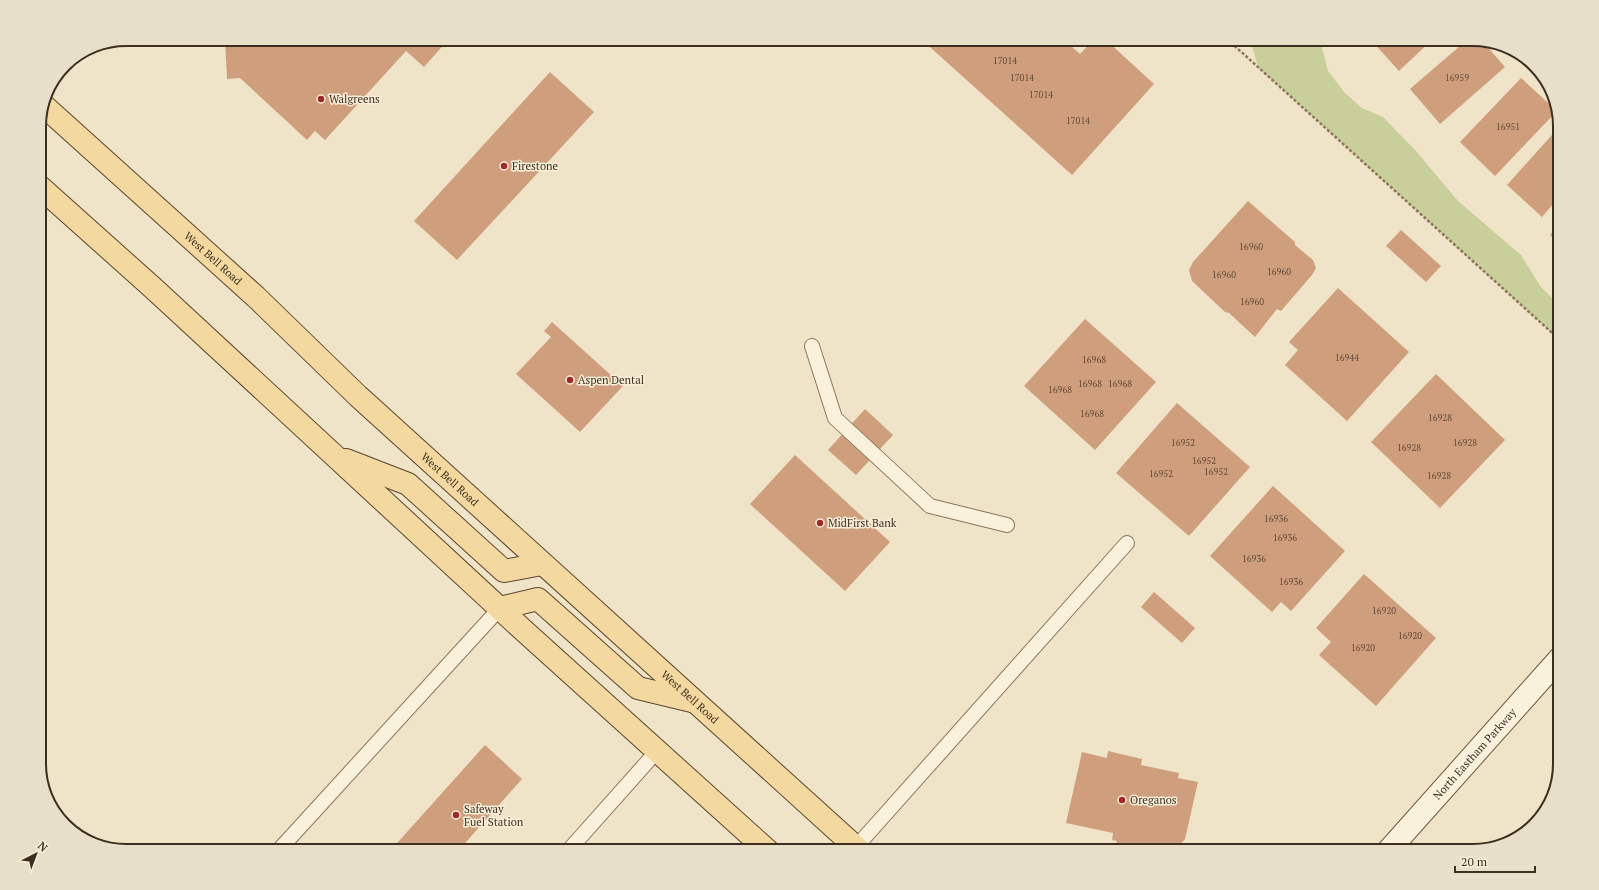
<svg xmlns="http://www.w3.org/2000/svg" width="1599" height="890" font-family="'PT Serif',serif">
<style>
.green{fill:#c9cf9b}
.building{fill:#cf9f7d}
.lines{fill:none;stroke-linecap:round;stroke-linejoin:round}
.lane-casing{stroke:#8d765c;stroke-width:16}
.secondary-casing{stroke:#6f573f;stroke-width:24}
.primary-casing{stroke:#5b4430;stroke-width:24}
.path{stroke:#8d765c;stroke-width:2.5;stroke-dasharray:3 2;stroke-linecap:butt}
.lane{stroke:#faf1dc;stroke-width:14}
.secondary{stroke:#faf1dc;stroke-width:22}
.primary{stroke:#f3d9a0;stroke-width:22}
.poi-dot{fill:#9e2a2b;stroke:#f7eed8;stroke-width:1.5}
.labels{text-anchor:middle;stroke-width:3;stroke-linejoin:round;paint-order:stroke}
.number-label{font-size:9px;fill:#624a37}
.poi-label{font-size:11px;fill:#3d2e20;stroke:#f7eed8;text-anchor:start}
.street-label{font-size:11px;fill:#3d2e20;stroke:#f7eed8}
.rim{fill:none;stroke:#3d2e20;stroke-width:2}
</style>
<rect width="100%" height="100%" fill="#f0e4c8"/>
<path class="green" d="M1250,39H1317L1322,48L1328,71L1345,93L1362,108L1383,117L1416,151L1458,201L1521,255L1541,287L1560,306V340L1258,67Z"/>
<g class="building">
<path d="M225,39H444L447,41L424,67L406,51L325,140L315,131L307,140L240,78L227,79Z"/>
<path d="M921,39H1063L1080,54L1094,39H1105L1154,84L1072,175Z"/>
<path d="M1370,39H1433L1399,71Z"/>
<path d="M1468,39L1483,42L1505,67L1440,124L1410,89Z"/>
<path d="M550,72L594,112L457,260L414,221Z"/>
<path d="M1521,78L1557,111L1495,176L1460,142Z"/>
<path d="M1560,126V196L1542,217L1507,185Z"/>
<path d="M1248,201L1295,242V245L1313,260L1316,268L1312,275L1281,311L1277,309L1255,337L1229,313L1225,312L1192,281L1189,270L1193,262Z"/>
<path d="M1560,225V244L1550,235Z"/>
<path d="M1401,230L1441,266L1426,282L1386,246Z"/>
<path d="M1338,288L1409,352L1347,421L1285,365L1298,350L1289,342Z"/>
<path d="M1085,319L1156,382L1095,450L1024,386Z"/>
<path d="M552,322L623,386L580,432L516,374L551,337L544,331Z"/>
<path d="M1436,374L1505,440L1440,508L1371,442Z"/>
<path d="M1177,403L1250,467L1189,536L1116,473Z"/>
<path d="M865,409L893,435L856,475L828,450Z"/>
<path d="M795,455L890,542L845,591L750,504Z"/>
<path d="M1273,486L1345,551L1291,611L1281,602L1272,612L1210,556Z"/>
<path d="M1364,574L1436,638L1376,706L1319,655L1331,642L1316,628Z"/>
<path d="M1154,592L1195,628L1182,643L1141,607Z"/>
<path d="M485,745L522,779L458,851H390Z"/>
<path d="M1108,751L1142,759L1141,765L1179,773L1178,778L1198,782L1185,839L1174,851H1114L1117,841L1112,840L1113,833L1066,823L1082,752L1107,758Z"/>
</g>
<g class="lines">
<g class="lane-casing">
<g id="lane">
<path d="M812,346L835,418L930,506L1007,525"/>
<path d="M856,847L1127,543"/>
<path d="M278,851L500,608"/>
<path d="M568,851L657,751"/>
</g>
</g>
<g class="secondary-casing">
<g id="secondary">
<path id="s1" d="M1388,851L1560,658"/>
</g>
</g>
<g class="primary-casing">
<g id="primary">
<path id="s2" d="M43,105L256,297L358,396L860,851"/>
<path d="M39,186L152,287L522,629L768,851"/>
<path d="M346,460L408,484L504,571L542,564"/>
<path d="M500,608L538,599L638,688L692,701"/>
</g>
</g>
<path class="path" d="M1227,39L1560,340"/>
<use href="#lane" class="lane"/>
<use href="#secondary" class="secondary"/>
<use href="#primary" class="primary"/>
</g>
<g class="poi-dot">
<circle cx="321" cy="99" r="4"/>
<circle cx="504" cy="166" r="4"/>
<circle cx="570" cy="380" r="4"/>
<circle cx="820" cy="523" r="4"/>
<circle cx="1122" cy="800" r="4"/>
<circle cx="456" cy="815" r="4"/>
</g>
<g class="labels">
<g class="number-label">
<text x="1005" y="64">17014</text>
<text x="1022" y="81">17014</text>
<text x="1457" y="81">16959</text>
<text x="1041" y="98">17014</text>
<text x="1078" y="124">17014</text>
<text x="1508" y="130">16951</text>
<text x="1251" y="250">16960</text>
<text x="1279" y="275">16960</text>
<text x="1224" y="278">16960</text>
<text x="1252" y="305">16960</text>
<text x="1347" y="361">16944</text>
<text x="1094" y="363">16968</text>
<text x="1090" y="387">16968</text>
<text x="1120" y="387">16968</text>
<text x="1060" y="393">16968</text>
<text x="1092" y="417">16968</text>
<text x="1440" y="421">16928</text>
<text x="1183" y="446">16952</text>
<text x="1465" y="446">16928</text>
<text x="1409" y="451">16928</text>
<text x="1204" y="464">16952</text>
<text x="1216" y="475">16952</text>
<text x="1161" y="477">16952</text>
<text x="1439" y="479">16928</text>
<text x="1276" y="522">16936</text>
<text x="1285" y="541">16936</text>
<text x="1254" y="562">16936</text>
<text x="1291" y="585">16936</text>
<text x="1384" y="614">16920</text>
<text x="1410" y="639">16920</text>
<text x="1363" y="651">16920</text>
</g>
<g class="poi-label">
<text x="329" y="103">Walgreens</text>
<text x="512" y="170">Firestone</text>
<text x="578" y="384">Aspen Dental</text>
<text x="828" y="527">MidFirst Bank</text>
<text x="1130" y="804">Oreganos</text>
<text x="464" y="813">Safeway<tspan x="464" dy="13">Fuel Station</tspan></text>
</g>
<g class="street-label">
<text dy="4" stroke="none"><textPath href="#s2" startOffset="229">West Bell Road</textPath></text>
<text dy="4" stroke="none"><textPath href="#s2" startOffset="553">West Bell Road</textPath></text>
<text dy="4" stroke="none"><textPath href="#s2" startOffset="877">West Bell Road</textPath></text>
<text dy="4" stroke="none"><textPath href="#s1" startOffset="130">North Eastham Parkway</textPath></text>
</g>
</g>
<path d="M0 0H1599V890H0ZM126 46H1473A80 80 0 0 1 1553 126V764A80 80 0 0 1 1473 844H126A80 80 0 0 1 46 764V126A80 80 0 0 1 126 46Z" fill="#e8dfc9" fill-rule="evenodd"/>
<path class="rim" d="M126 46H1473A80 80 0 0 1 1553 126V764A80 80 0 0 1 1473 844H126A80 80 0 0 1 46 764V126A80 80 0 0 1 126 46Z"/>
<g transform="translate(36 854) rotate(42)" stroke="#f7eed8" stroke-width="3" paint-order="stroke">
<path d="M0-3L7 15L0 10L-7 15Z" fill="#3d2e20"/>
<text y="-6" font-size="11" font-weight="bold" text-anchor="middle" fill="#3d2e20">N</text>
</g>
<path d="M1455 866v6h80v-6" fill="none" stroke="#3d2e20" stroke-width="2"/>
<text x="1461" y="866" font-size="12" fill="#3d2e20" stroke="#f7eed8" stroke-width="3" paint-order="stroke">20 m</text>
</svg>
